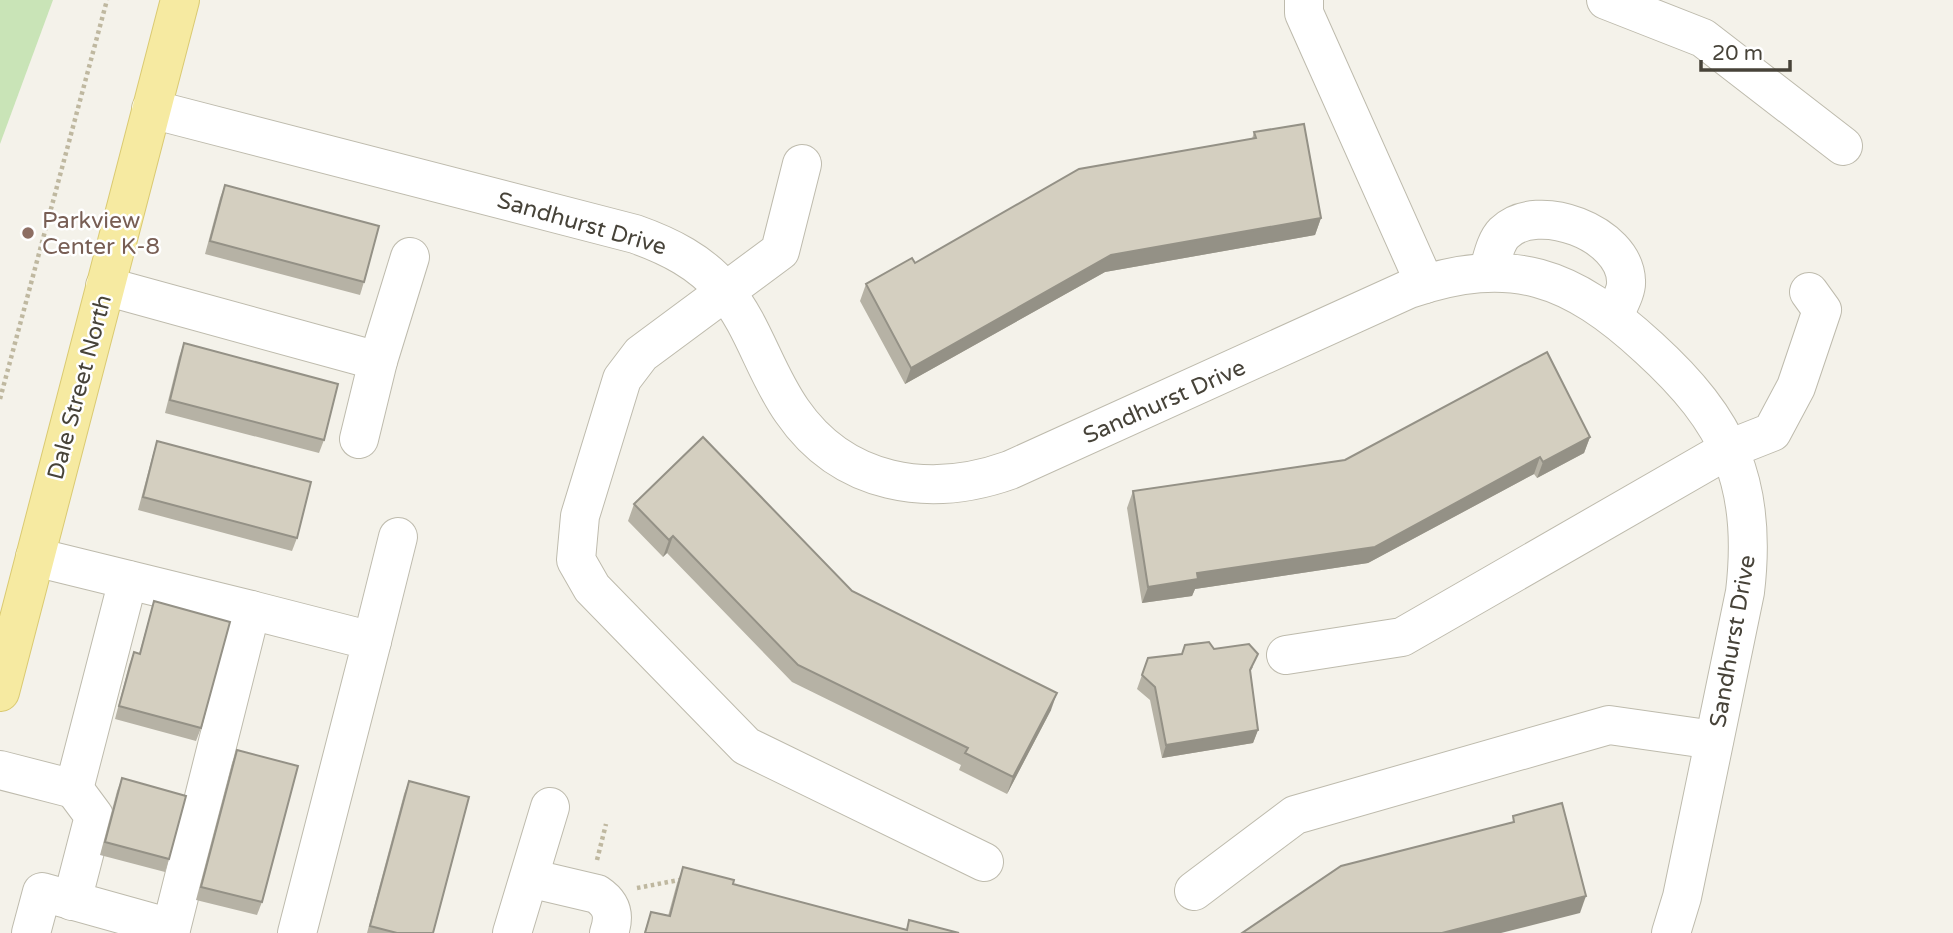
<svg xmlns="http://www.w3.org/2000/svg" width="1953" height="933" font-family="'Varela Round',sans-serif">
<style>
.green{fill:#c9e4b7}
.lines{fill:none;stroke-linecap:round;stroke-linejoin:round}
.minor-casing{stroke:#bebbad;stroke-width:40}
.major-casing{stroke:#daca72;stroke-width:40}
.path{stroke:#bfb8a0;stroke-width:4.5;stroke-dasharray:3.5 3.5;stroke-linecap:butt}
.minor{stroke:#fff;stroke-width:38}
.major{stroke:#f6eaa1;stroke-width:38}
.wall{fill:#b6b2a5}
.shaded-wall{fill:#949186}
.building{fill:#d4cfc0;stroke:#949186;stroke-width:2}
.education-dot{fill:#8d6e63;stroke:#fff;stroke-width:2.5}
.labels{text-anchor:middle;stroke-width:5;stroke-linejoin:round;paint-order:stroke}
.education-label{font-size:23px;fill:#785e54;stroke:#fff;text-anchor:start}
.street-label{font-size:23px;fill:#474339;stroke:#fff}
</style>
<rect width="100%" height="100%" fill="#f4f2ea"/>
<path class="green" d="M0,0H53L0,144Z"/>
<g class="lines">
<g class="minor-casing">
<g id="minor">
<path d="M1304,0V13L1425,284"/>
<path d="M1606,0L1703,38L1843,146"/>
<path d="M151,109L635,234C669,246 701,262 724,290C754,326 765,373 792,411C843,485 929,499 1010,470L1409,289C1512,254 1571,276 1649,348C1729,421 1758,483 1745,592L1682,897L1671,933"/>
<path d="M802,164L780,251L641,354L622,379L580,516L576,560L592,588L746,746L984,862"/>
<path d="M1488,272C1492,260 1495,242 1504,233C1537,200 1625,233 1626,281C1627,291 1618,306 1614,316"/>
<path d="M105,286L378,361"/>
<path d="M359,439L378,361L410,257"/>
<path d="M35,557L251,610L170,933"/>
<path d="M251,610L372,641L297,933"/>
<path d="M372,641L398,537"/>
<path d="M1286,655L1402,637L1729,449L1772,432L1796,387L1822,310L1809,292"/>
<path d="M0,770L74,789L128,580"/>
<path d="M529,878L597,894C612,904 615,916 609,933"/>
<path d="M1194,891L1295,815L1609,725L1714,740"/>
<path d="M72,901L94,816L74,789"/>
<path d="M31,933L42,892L171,928"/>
<path d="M512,933L550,807"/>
</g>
</g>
<g class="major-casing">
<path id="major" d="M0,692L180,0"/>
</g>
<g class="path">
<path d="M0,399L107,0"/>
<path d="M597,860L606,824"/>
<path d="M637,888L684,879"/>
</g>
<use href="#minor" class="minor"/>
<use href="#major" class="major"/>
</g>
<g class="wall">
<path d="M1254,132L1321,218L1315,235L1105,272L905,384L860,301L866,284L915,263L1252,139Z"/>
<path d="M225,185L364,282L360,295L205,254L220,198Z"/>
<path d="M184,343L324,440L319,453L165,413L179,357Z"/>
<path d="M1590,437L1584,453L1537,478L1534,474L1368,563L1195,589L1192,596L1142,603L1127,508L1133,491Z"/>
<path d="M157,441L297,538L292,551L138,510L153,454Z"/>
<path d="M634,504L852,591L1051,710L1007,794L959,770L961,765L792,682L667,553L663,557L628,521Z"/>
<path d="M154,601L201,728L196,741L115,719L129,665L134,652L139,654L150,615Z"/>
<path d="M1214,649L1253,667L1250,672L1258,730L1253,743L1162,758L1150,700L1137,689L1148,658Z"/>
<path d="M237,750L262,902L257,915L196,900L232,763Z"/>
<path d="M122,778L169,859L165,872L100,855L117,791Z"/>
<path d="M409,781L433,933H367L404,794Z"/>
<path d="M683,867L733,884L906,930L909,920L959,933H644L651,912L668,916L677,883Z"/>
</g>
<g class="shaded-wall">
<path d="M1321,218L1315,235L1105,272L905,384L911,368L1111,255Z"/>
<path d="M1590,437L1584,453L1537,478L1543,462Z"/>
<path d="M1540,457L1534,474L1368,563L1195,589L1192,596L1142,603L1148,587L1197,573Z"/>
<path d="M673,536L667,553L663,557L669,540Z"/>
<path d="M1057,693L1051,710L1007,794L1013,777Z"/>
<path d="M1258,730L1253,743L1162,758L1166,745Z"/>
<path d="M1586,896L1580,913L1501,933H1442Z"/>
</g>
<g class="building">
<path d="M1304,124L1321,218L1111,255L911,368L866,284L912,258L915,263L1079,169L1256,138L1254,132Z"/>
<path d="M225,185L379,226L364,282L210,241Z"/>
<path d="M184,343L338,384L324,440L170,400Z"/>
<path d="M1547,352L1590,437L1543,462L1540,457L1375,547L1197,573L1198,579L1148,587L1133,491L1345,460Z"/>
<path d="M703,437L852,591L1057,693L1013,777L965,753L968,748L798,665L673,536L669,540L634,504Z"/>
<path d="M157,441L311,482L297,538L143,497Z"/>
<path d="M154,601L230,622L201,728L119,706L134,652L140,654Z"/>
<path d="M1209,642L1214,649L1249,644L1258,654L1250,670L1258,730L1166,745L1155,687L1142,675L1148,658L1182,654L1185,645Z"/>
<path d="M237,750L298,766L262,902L201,887Z"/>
<path d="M122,778L186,796L169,859L105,842Z"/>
<path d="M409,781L469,797L433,933H397L370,926Z"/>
<path d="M1562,803L1586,896L1442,933H1242L1341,866L1514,822L1513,816Z"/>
<path d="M683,867L734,880L733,884L907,930L909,920L959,933H645L651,912L670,916Z"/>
</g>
<circle class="education-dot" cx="28" cy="233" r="7"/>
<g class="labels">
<g class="education-label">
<text x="42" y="228">Parkview<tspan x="42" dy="26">Center K-8</tspan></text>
</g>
<g class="street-label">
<text transform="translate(582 223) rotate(16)" y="8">Sandhurst Drive</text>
<text transform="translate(79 387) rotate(-75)" y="8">Dale Street North</text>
<text transform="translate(1164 401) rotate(-24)" y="8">Sandhurst Drive</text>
<text transform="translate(1732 641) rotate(-80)" y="8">Sandhurst Drive</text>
</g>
</g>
<path d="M1701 60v10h89v-10" fill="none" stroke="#474339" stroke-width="3.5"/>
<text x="1712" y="60" font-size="21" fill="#474339" stroke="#ffffff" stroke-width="5" paint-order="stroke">20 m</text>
</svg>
